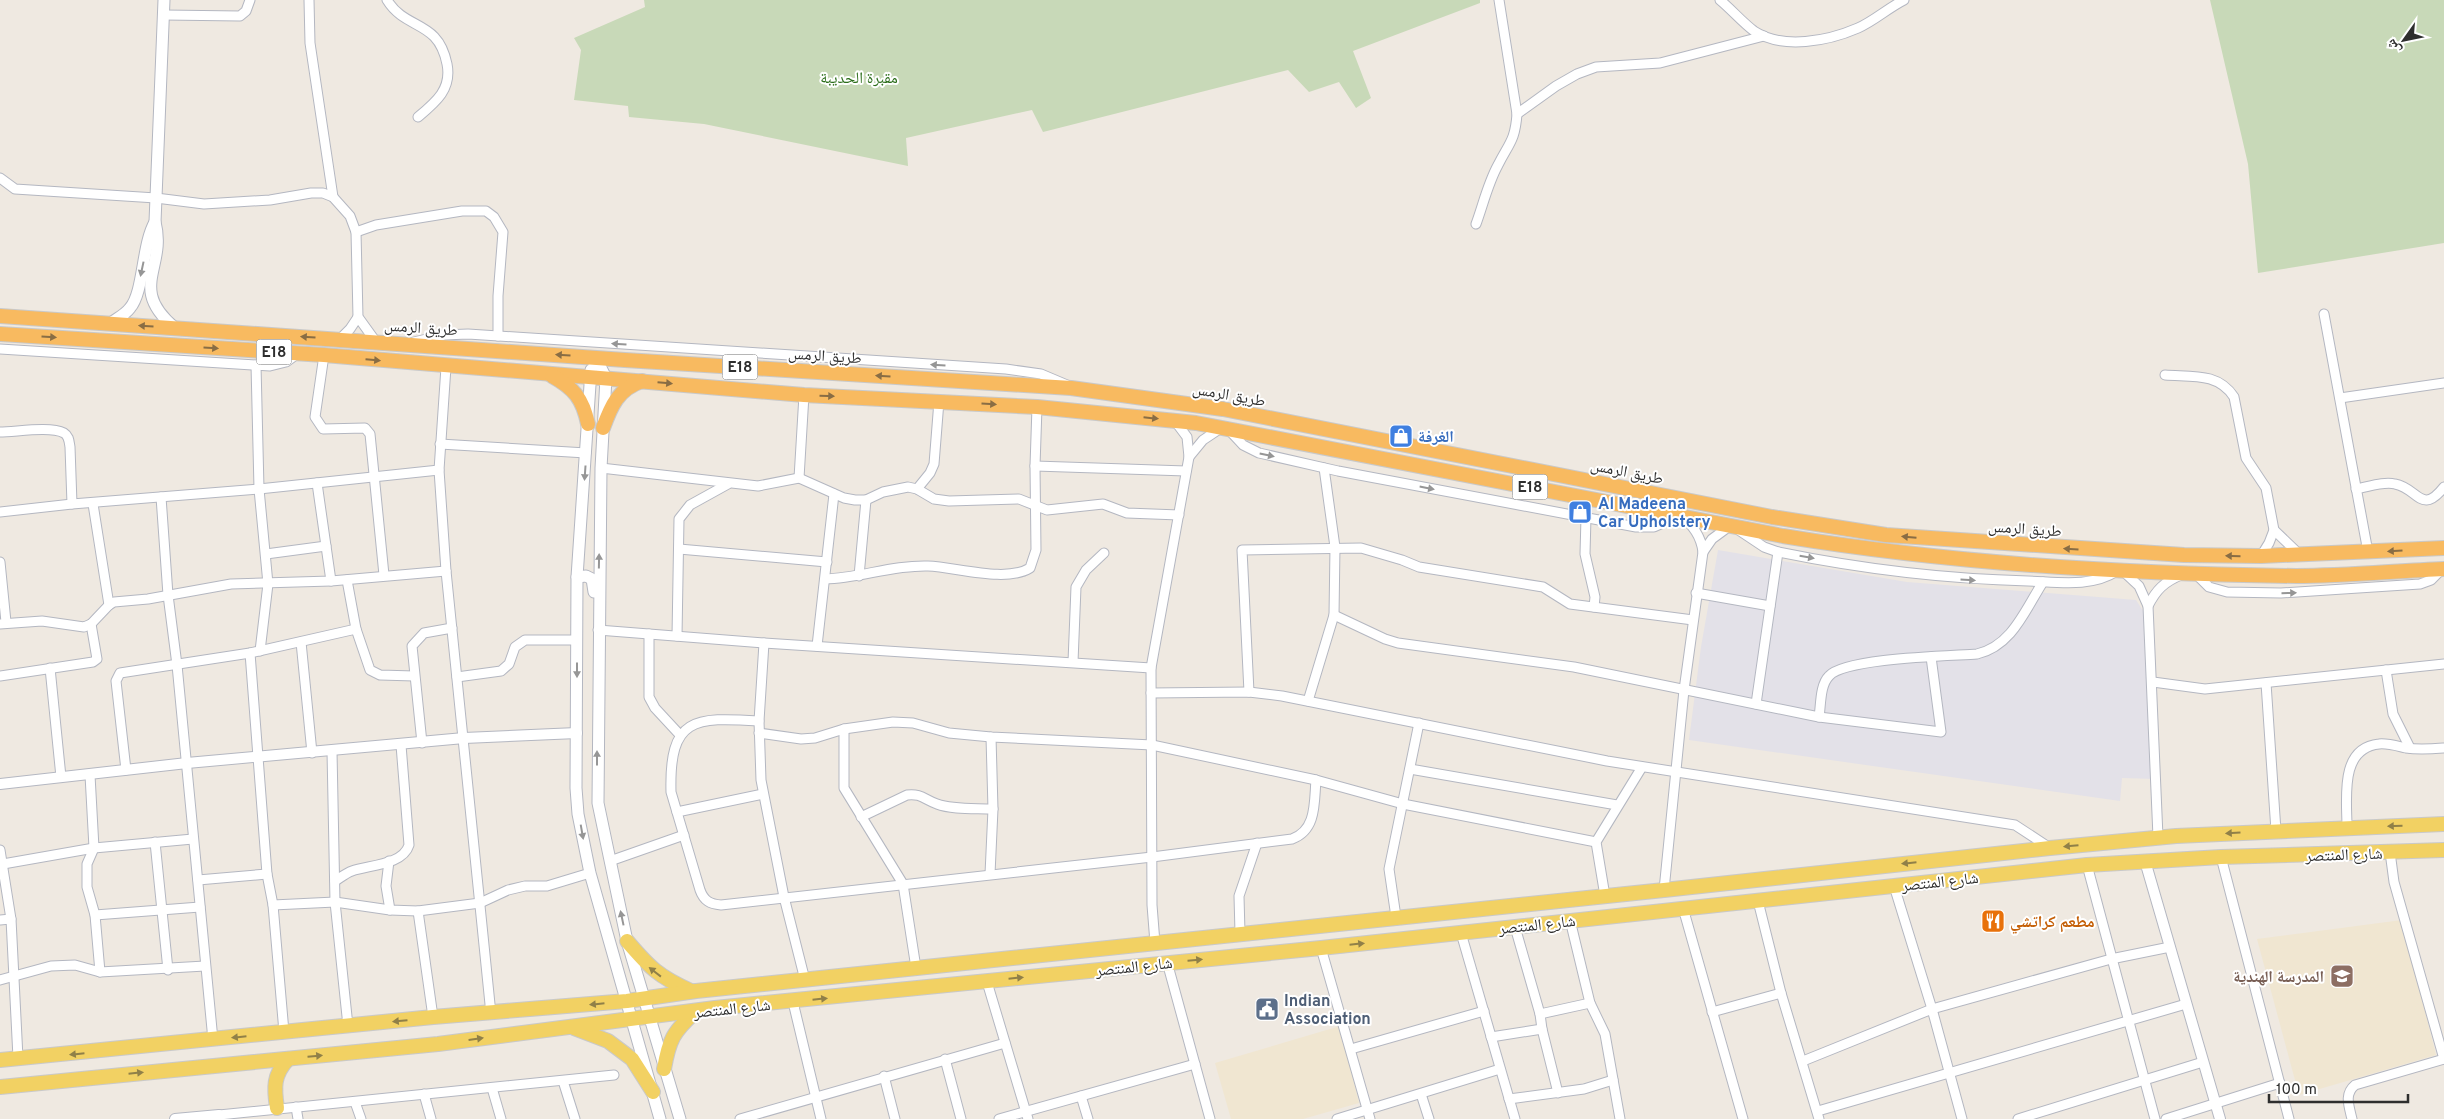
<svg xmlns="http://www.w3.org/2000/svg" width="2444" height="1119" font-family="Overpass,'Noto Naskh Arabic',sans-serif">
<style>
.industrial{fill:#e3e1e8}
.education{fill:#f0e6d1}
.cemetery{fill:#c8d9b8}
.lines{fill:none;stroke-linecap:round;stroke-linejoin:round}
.minor-casing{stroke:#b4b7c1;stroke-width:11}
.tertiary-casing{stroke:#b4b7c1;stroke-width:12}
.secondary-casing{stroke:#b4b7c1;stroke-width:13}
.primary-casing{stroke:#c9c9c9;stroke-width:16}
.trunk-casing{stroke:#c9c9c9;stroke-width:16}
.minor{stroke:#fff;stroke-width:9}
.tertiary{stroke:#fff;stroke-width:10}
.secondary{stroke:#fff;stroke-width:11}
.primary{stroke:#f2d163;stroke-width:14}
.trunk{stroke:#f8ba60;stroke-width:14}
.oneway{fill:#969696}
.oneway2{fill:#896d44}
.oneway3{fill:#908048}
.labels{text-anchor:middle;stroke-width:4;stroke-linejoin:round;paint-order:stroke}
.shield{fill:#fff;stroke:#6d6d6d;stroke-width:1}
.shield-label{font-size:15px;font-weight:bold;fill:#2e2e2e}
.park-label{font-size:16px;fill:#2c6e1b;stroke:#fff}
.street-label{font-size:16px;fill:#2e2e2e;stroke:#fff}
.shop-label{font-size:16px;font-weight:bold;fill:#366cbe;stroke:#fff;text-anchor:start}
.food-label{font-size:16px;font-weight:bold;fill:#c56008;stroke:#fff;text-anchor:start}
.education-label{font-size:16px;font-weight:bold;fill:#785e54;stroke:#fff;text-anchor:end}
.service-label{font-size:16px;font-weight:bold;fill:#4e5e75;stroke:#fff;text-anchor:start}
</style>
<rect width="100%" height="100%" fill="#efe9e1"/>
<path class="industrial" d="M1718,550L1907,582L2136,600L2147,617L2155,779L2122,778L2120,801L1689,740L1701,647Z"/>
<g class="education">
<path d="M2402,920L2436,1055L2299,1095L2257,939Z"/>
<path d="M1340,1026L1359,1103L1303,1119H1231L1215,1063Z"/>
</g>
<g class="cemetery">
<path d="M644,0H1480V3L1353,51L1371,98L1356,108L1339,82L1309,92L1288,70L1043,132L1032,110L906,138L908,166L704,124L629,117L628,106L574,100L581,50L574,38L645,7Z"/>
<path d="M2210,0H2444V243L2258,273L2248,164Z"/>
</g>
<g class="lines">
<g class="minor-casing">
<g id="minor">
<path d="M309,0L310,43L333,197"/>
<path d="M387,0C406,31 438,19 447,64C452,89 436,102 418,117"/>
<path d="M1720,0C1732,10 1742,22 1754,31C1783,50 1828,41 1858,28C1874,21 1888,8 1904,0"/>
<path d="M164,15L240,16L246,11L250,0"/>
<path d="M1517,114L1556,86L1577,74L1596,67L1660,63L1764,36"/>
<path d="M0,178L15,189L156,198L204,204L270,200L311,193H323L333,197L350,216L356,232L358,317L376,342"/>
<path d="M1476,224C1483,205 1488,183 1498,165C1509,143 1515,141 1517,114L1499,0"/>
<path d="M356,232L376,225L462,211H486L494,217L503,232L498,296V336"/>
<path d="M2324,314L2368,552"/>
<path d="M340,339L350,329L358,317"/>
<path d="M414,342L444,335L468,334L1006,369L1041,374L1067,385"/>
<path d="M0,349L270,366L286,362L297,354"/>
<path d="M324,355L315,417L323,429L365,428L370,434L384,575"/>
<path d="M256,365L259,489L268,584L260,651"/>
<path d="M446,367L439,470L446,571L491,1014"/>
<path d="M2165,375C2191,377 2218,372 2234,397L2246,458L2266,488L2274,530L2299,554"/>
<path d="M2340,398L2444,383"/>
<path d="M1229,430L1243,445L1259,453L1338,471L1636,527H1654L1681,515C1693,526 1701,536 1703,552L1684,690L1664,890"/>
<path d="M0,432C16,432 50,426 64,433C69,436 69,441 70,447L72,504"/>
<path d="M440,444L586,453"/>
<path d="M1189,457L1203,440L1221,428"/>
<path d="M1035,466L1186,471"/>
<path d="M601,468L758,486L799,478L844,498L855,500H866L883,492L908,487L917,489L934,499L949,501L1019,499L1047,510L1103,504L1127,513L1179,515"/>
<path d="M799,478L804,395"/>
<path d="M317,483L331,581"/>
<path d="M917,489L930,473L934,464L939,401"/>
<path d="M2356,489C2368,487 2384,481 2395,484C2418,488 2421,516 2444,487"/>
<path d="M161,497L168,595L177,665L213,1040"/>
<path d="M93,504L109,605"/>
<path d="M0,512L72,504L259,489L439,470"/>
<path d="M1586,517L1585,554L1595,597L1594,607"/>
<path d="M679,549L827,562"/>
<path d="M1703,552L1712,539L1731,525L1764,547L1778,552C1861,569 1943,579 2028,581C2057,582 2091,588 2117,571"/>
<path d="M266,554L326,546"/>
<path d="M2261,556L2269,543L2274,530"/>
<path d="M0,562L6,622"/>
<path d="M2124,572L2139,586L2148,606L2158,837"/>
<path d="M2195,573L2209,587L2227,592L2281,593L2420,584L2431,580L2442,569"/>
<path d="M859,576L866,500"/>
<path d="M825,579C860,578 892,565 928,566C956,567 1006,583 1030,568L1036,550L1035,466L1037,407"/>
<path d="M347,580L356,629L370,670L380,675L414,676"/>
<path d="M1696,593L1770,606"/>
<path d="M2148,606C2156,590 2164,582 2181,575"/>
<path d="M1334,615L1385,639L1398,643L1574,667L1819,717L1941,732L1931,657"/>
<path d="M0,624L42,621L84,627L91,624L109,605L114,602L148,599L231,584L331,581L446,571"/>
<path d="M598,630L764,643L1151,668"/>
<path d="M649,634V697L655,708L680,735"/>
<path d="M677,636L679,519L690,505L728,484"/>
<path d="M301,642L312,753"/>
<path d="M764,643L759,721L761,780L784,897L805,980"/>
<path d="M817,646L834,494"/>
<path d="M250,653L267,874L273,905L284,1032"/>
<path d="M1073,662L1076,587L1086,570L1104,553"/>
<path d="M50,668L61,777"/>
<path d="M2386,670L2393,714L2410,748"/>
<path d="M0,676L93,662L97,659L91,624"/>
<path d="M457,677L501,671L509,664L515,647L525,640H577"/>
<path d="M2153,682L2205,689L2444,664"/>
<path d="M2266,683L2276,831"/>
<path d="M1249,692L1242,550L1361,548L1402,560L1419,567L1543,587L1570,604L1693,620"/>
<path d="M1151,693L1249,692L1282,696L1607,761L2015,825L2050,848"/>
<path d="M1308,701L1334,615L1335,547L1324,468"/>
<path d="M1756,704L1778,552"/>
<path d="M1819,717C1821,704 1820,685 1829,676C1845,658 1949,656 1977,654C2012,646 2025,610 2043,582"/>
<path d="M759,721C694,717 669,717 671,792L700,890C704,901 710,904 721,905L1152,857L1292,839C1317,830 1314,802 1316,780"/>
<path d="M844,729V788L903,884L916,968"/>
<path d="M759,733L801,739L815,738L844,729L893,722L913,723L949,733L991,737L1152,745L1316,780L1403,804L1596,842"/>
<path d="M422,743L412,646L424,633L452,628"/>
<path d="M332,751L335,902L348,1026"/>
<path d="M1410,769L1617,805"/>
<path d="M126,770L116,681L120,673L250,653L356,629"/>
<path d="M90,775L94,848L87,864V887L95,915L100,972"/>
<path d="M677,812L763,794"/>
<path d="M861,817L907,795C921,793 925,800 937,804C953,810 976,808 993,809"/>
<path d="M2347,827C2347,799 2339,748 2379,744C2387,743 2397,746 2406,748C2419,750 2431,749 2444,748"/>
<path d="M155,842L168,970"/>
<path d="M0,850L11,919L18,1058"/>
<path d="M2390,852L2394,882L2444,1059"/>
<path d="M2221,857L2289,1119"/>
<path d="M389,861L386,886L390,910"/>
<path d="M610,861L684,835"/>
<path d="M3,864L94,848L193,839"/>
<path d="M2087,865L2155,1119"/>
<path d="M990,874L993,809L991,737"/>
<path d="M198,880L267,874"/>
<path d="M335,881C340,878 346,873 352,871C369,865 403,865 409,845L401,745"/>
<path d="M1894,886L1932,1009L1962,1119"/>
<path d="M1605,896L1596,842L1642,767"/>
<path d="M1758,901L1781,993L1819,1119"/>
<path d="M273,905L335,902L390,910L418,911L480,903L508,890L525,886H547L590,873"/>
<path d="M1683,908L1743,1119"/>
<path d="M418,911L433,1017"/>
<path d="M95,915L200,907"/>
<path d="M1396,917L1389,869L1419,723"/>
<path d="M0,920L11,919"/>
<path d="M1570,920L1590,1003L1605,1034L1620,1119"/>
<path d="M1515,927L1540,1014L1542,1029L1558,1093"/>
<path d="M1240,933L1239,896L1257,843"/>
<path d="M1461,933L1515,1119"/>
<path d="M1155,943L1152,905L1151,668L1189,457L1187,437L1175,421"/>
<path d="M1321,948L1370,1119"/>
<path d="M1167,962L1210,1119"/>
<path d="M0,980L51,966L75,965L100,972L205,966"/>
<path d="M987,982L1028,1119"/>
<path d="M793,1002L821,1119"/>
<path d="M1712,1012L1781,993"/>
<path d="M1540,1014L1590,1003"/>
<path d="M1491,1037L1542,1029"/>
<path d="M1351,1049L1484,1011"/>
<path d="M945,1059L961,1119"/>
<path d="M1803,1061L1932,1009L2111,959L2170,947"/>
<path d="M884,1076L895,1119"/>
<path d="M563,1081L575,1119"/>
<path d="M492,1088L501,1119"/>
<path d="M424,1094L431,1119"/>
<path d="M1421,1094L1429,1119"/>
<path d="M1081,1096L1088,1119"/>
<path d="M1509,1099L1584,1089L1613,1080"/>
<path d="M355,1102L361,1119"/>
<path d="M296,1107L298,1119"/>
<path d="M1818,1111L2186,1004"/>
<path d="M219,1115L614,1075"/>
<path d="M740,1119L1005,1043"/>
<path d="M999,1119L1195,1064"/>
<path d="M1337,1119L1500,1069"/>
<path d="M2018,1119L2203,1062"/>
<path d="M2166,1119L2280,1083"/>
<path d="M2352,1119C2349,1106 2344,1094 2355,1085L2444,1059"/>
</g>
</g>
<g class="tertiary-casing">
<g id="tertiary">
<path d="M0,784L187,763L464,738L577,733"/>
<path d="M2145,861L2220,1119"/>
<path d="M175,1119L219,1115V1119"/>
</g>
</g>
<g class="secondary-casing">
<g id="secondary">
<path d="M164,0L155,222C167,268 127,288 175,328"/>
<path d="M109,324C116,319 125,315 130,308C144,292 142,244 155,222"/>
<path d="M588,357L600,366L606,378L601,468L598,803L627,941L680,1119"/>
<path d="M591,370L577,577L576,788L578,814L590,873L660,1119"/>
<path d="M577,577L586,576L592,579L594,592"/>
</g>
</g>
<g class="primary-casing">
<g id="primary">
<path d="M627,941C649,967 659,977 691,991"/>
<path d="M574,1028L608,1041L632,1059L653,1092"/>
<path d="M0,1060L433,1017L627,1001L696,991L1664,890L2050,848L2176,836L2444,824"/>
<path d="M664,1069C669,1040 673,1032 695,1012"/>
<path d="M0,1087L438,1044L715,1008L1321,948L2087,865L2221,857L2444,850"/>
<path d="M277,1108C274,1088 273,1075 288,1059"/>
</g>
</g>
<g class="trunk-casing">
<g id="trunk">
<path d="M0,316L625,360L1071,388L1223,409L1772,517L1886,535L2184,555L2261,556L2444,548"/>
<path d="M0,334L324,355L804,395L1037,407L1196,423L1783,536C1953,564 2124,574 2296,576C2345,576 2395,571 2444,569"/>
<path d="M552,376C574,388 583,399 588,424"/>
<path d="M603,428C611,406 618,389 642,381"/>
</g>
</g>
<use href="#minor" class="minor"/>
<use href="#tertiary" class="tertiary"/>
<use href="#secondary" class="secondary"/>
<use href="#primary" class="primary"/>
<use href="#trunk" class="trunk"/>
</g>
<defs><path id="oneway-solid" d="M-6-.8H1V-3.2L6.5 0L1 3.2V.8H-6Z" transform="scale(1.25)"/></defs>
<g class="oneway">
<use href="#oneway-solid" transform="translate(142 269) rotate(102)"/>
<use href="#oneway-solid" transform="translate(619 344) rotate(-176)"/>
<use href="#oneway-solid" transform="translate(938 365) rotate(-176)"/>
<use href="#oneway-solid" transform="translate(1267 455) rotate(12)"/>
<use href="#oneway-solid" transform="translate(585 473) rotate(94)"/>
<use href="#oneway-solid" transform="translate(1427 488) rotate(11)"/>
<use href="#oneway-solid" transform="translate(1807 557) rotate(10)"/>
<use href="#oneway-solid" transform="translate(599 561) rotate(-89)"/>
<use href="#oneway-solid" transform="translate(1968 580) rotate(3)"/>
<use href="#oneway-solid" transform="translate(2289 593) rotate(-2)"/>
<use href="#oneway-solid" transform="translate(577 670) rotate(90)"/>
<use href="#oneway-solid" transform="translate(597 758) rotate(-90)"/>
<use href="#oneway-solid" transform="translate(582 832) rotate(80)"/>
<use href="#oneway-solid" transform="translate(622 918) rotate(-102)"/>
</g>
<g class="oneway2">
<use href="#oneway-solid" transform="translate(146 326) rotate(-177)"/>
<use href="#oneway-solid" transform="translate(49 337) rotate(4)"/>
<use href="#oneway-solid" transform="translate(308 337) rotate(-176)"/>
<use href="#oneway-solid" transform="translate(211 348) rotate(4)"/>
<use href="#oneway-solid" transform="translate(563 355) rotate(-176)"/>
<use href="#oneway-solid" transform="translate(373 360) rotate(5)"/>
<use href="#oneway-solid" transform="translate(883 376) rotate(-176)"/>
<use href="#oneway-solid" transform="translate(665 383) rotate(5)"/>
<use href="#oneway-solid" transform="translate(827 396) rotate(2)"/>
<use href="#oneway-solid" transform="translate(989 404) rotate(3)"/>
<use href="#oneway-solid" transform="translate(1151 418) rotate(6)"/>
<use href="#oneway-solid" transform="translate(1909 537) rotate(-175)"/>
<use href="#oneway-solid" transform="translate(2071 549) rotate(-177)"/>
<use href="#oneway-solid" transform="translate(2395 551) rotate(177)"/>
<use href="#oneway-solid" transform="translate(2233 556) rotate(-179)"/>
</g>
<g class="oneway3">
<use href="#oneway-solid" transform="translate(2395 826) rotate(178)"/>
<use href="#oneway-solid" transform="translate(2233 833) rotate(177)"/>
<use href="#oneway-solid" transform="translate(2071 846) rotate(175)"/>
<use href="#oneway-solid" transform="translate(1909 863) rotate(174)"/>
<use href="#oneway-solid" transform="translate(1357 944) rotate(-6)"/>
<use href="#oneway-solid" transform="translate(1195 960) rotate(-5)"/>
<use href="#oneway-solid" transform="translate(655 972) rotate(-142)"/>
<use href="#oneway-solid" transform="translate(1016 978) rotate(-6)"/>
<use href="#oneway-solid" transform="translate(820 999) rotate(-6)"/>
<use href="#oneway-solid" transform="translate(597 1004) rotate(174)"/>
<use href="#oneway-solid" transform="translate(400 1021) rotate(175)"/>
<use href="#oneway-solid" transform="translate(239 1037) rotate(174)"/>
<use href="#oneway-solid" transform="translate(476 1039) rotate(-8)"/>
<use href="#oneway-solid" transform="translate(77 1054) rotate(174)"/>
<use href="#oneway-solid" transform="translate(315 1056) rotate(-5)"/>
<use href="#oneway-solid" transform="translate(136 1073) rotate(-6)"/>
</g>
<defs>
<g id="shop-square" transform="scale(1.25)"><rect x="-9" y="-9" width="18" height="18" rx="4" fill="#3f7fe0" stroke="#fff"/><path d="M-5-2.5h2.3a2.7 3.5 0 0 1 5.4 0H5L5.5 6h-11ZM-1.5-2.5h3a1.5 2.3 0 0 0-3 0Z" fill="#fff"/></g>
<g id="restaurant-square" transform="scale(1.25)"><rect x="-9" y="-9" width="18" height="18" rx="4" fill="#e8710a" stroke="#fff"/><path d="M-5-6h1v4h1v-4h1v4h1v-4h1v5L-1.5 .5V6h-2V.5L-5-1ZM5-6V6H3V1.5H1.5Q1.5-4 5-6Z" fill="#fff"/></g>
<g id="school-square" transform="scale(1.25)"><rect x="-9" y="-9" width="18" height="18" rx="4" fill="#8d6e63" stroke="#fff"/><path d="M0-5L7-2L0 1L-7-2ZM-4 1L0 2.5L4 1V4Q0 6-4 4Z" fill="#fff"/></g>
<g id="civic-square" transform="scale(1.25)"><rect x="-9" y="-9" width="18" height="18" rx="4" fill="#5c6f8a" stroke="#fff"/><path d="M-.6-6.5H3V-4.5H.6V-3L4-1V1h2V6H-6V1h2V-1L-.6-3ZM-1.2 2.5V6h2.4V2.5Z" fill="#fff"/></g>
</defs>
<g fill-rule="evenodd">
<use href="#shop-square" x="1401" y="436"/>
<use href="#shop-square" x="1580" y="512"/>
<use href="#restaurant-square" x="1993" y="921"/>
<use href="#school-square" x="2342" y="976"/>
<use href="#civic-square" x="1267" y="1009"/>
</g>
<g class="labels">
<g class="shield">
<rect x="256.5" y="339.5" width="35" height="25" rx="4"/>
<rect x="722.5" y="354.5" width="35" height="25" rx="4"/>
<rect x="1512.5" y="474.5" width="35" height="25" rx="4"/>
</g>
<g class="shield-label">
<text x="274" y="357">E18</text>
<text x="740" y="372">E18</text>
<text x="1530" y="492">E18</text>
</g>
<g class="park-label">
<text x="859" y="83">مقبرة الحديبة</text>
</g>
<g class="street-label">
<text transform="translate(421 327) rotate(4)" y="6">طريق الرمس</text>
<text transform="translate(825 355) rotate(4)" y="6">طريق الرمس</text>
<text transform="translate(1229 394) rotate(10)" y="6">طريق الرمس</text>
<text transform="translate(1627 471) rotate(11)" y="6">طريق الرمس</text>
<text transform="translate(2025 528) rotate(4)" y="6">طريق الرمس</text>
<text transform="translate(2344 854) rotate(-2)" y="6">شارع المنتصر</text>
<text transform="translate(1940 881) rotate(-6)" y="6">شارع المنتصر</text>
<text transform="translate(1537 924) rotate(-6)" y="6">شارع المنتصر</text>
<text transform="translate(1134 966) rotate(-6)" y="6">شارع المنتصر</text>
<text transform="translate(732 1008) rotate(-6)" y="6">شارع المنتصر</text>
</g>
<g class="shop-label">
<text x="1418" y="442">الغرفة</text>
<text x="1598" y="509">Al Madeena<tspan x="1598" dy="18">Car Upholstery</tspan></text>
</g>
<g class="food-label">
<text x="2010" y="927">مطعم كراتشي</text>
</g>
<g class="education-label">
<text x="2324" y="982">المدرسة الهندية</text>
</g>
<g class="service-label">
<text x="1284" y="1006">Indian<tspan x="1284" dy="18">Association</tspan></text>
</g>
</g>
<g transform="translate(2404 40) rotate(237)" stroke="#ffffff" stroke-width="4" paint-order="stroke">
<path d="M0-4L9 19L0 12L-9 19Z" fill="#2e2e2e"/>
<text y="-8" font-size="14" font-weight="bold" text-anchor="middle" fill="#2e2e2e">ش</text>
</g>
<path d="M2269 1094v8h139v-8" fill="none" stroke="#2e2e2e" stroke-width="2.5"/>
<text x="2276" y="1094" font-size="15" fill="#2e2e2e" stroke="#ffffff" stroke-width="4" paint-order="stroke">100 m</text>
</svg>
